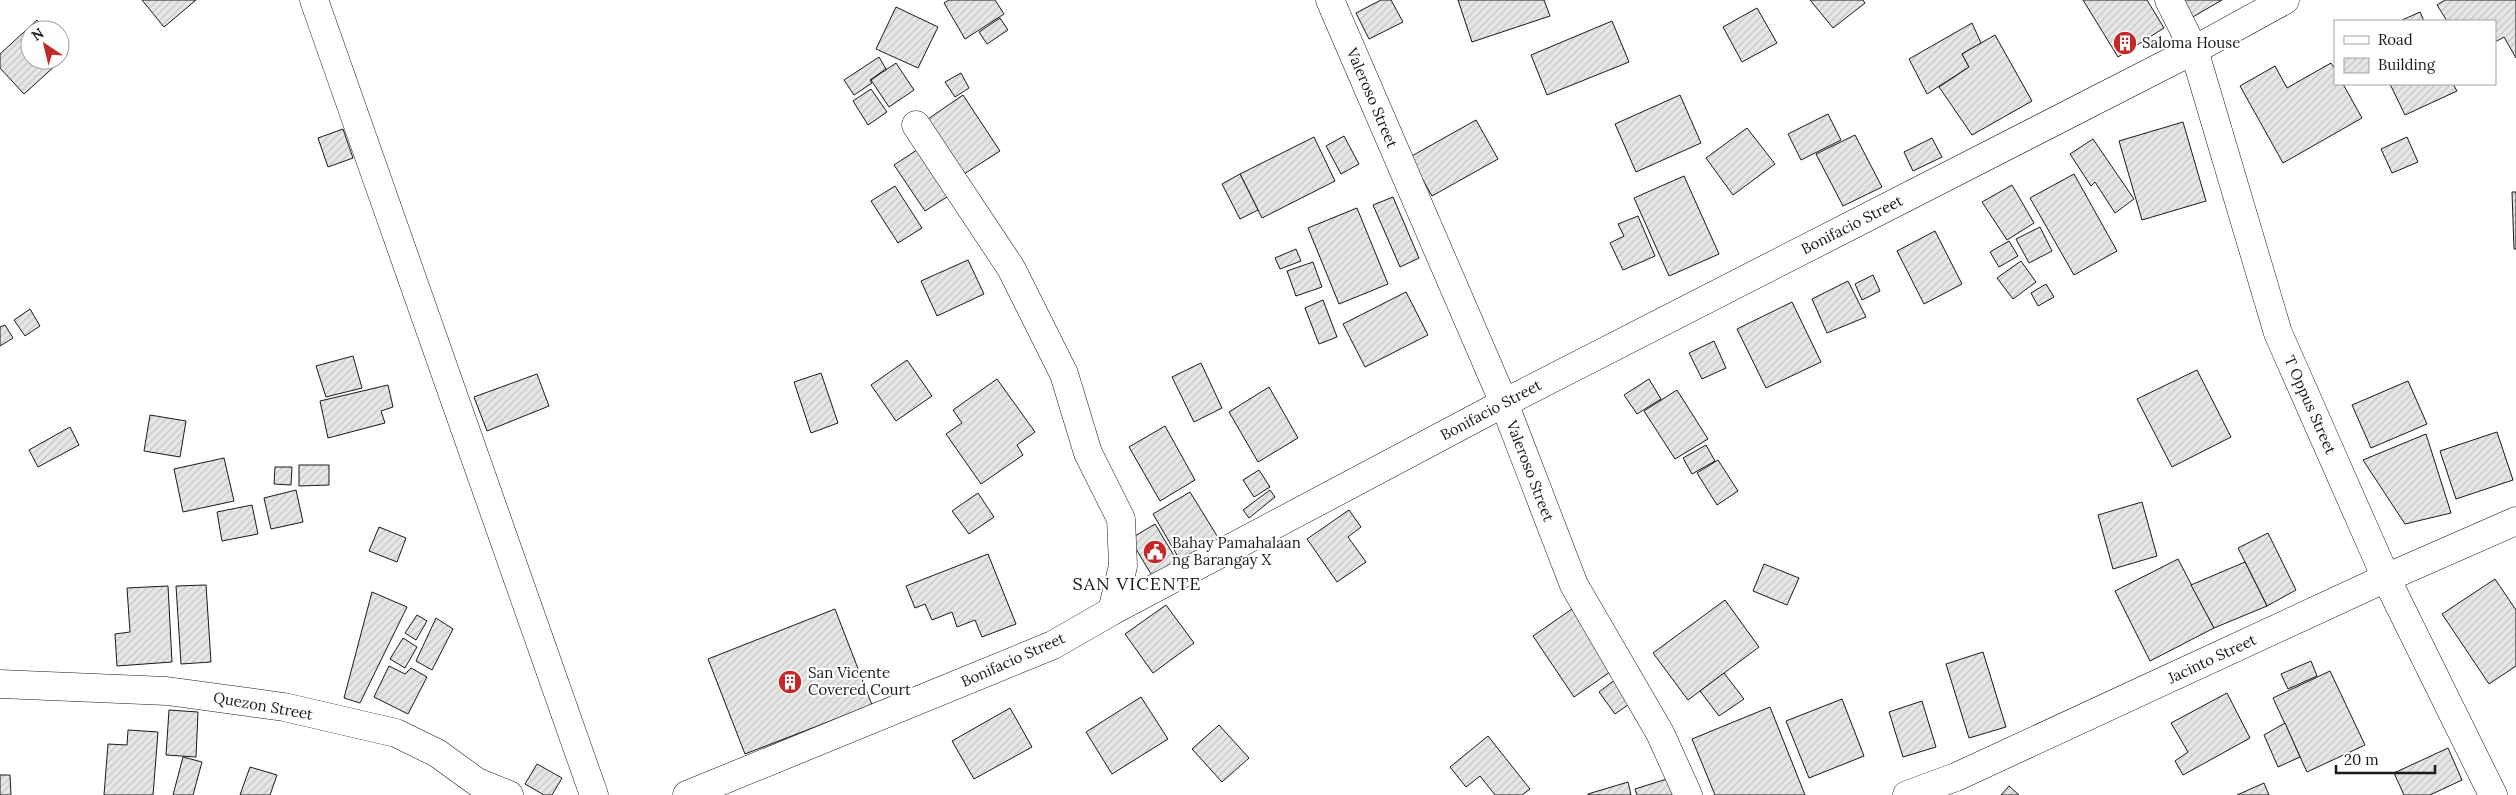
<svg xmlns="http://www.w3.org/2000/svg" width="2516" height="795" font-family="Lora,serif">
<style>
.building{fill:url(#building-hatch);stroke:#1a1a1a}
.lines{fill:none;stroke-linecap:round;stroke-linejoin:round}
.minor-casing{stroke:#1a1a1a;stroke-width:29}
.minor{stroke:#fff;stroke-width:28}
.labels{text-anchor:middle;stroke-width:4;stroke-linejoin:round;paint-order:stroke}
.poi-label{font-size:15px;fill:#1a1a1a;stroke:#fff;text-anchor:start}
.street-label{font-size:15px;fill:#1a1a1a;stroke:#fff}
.quarter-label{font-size:18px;letter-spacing:1px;fill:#1a1a1a;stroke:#fff}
</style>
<defs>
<pattern id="building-hatch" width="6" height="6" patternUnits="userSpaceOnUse" patternTransform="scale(1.25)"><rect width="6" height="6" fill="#e6e6e6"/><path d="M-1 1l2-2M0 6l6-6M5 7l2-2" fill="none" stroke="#c5c5c5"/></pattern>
</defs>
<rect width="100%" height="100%" fill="#fff"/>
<g class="building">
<path d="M142,0H196L164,27Z"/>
<path d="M949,0H995L1004,14L965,39L944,3Z"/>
<path d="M1381,0H1391L1403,22L1369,39L1356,13Z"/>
<path d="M1458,0H1544L1550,16L1472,42Z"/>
<path d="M1810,0H1863L1865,3L1833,28Z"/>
<path d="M2083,0H2147L2164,28L2118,57Z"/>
<path d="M2181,0H2222L2191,18Z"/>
<path d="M2445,0H2516V58L2504,37L2495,42V21H2447L2437,5Z"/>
<path d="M896,7L938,27L918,68L876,49Z"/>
<path d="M1757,8L1777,43L1742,62L1723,27Z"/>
<path d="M2420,12L2424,21H2400Z"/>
<path d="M1000,18L1008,30L987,44L979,32Z"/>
<path d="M37,20L46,30H30V60H60V45L68,54L24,94L0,68V54Z"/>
<path d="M1612,21L1629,62L1547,95L1531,55Z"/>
<path d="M1972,23L1981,43L1962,54L1969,67L1927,94L1909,59Z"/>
<path d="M1995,35L2032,101L1972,135L1939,87L1969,67L1962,54Z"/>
<path d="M879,57L886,69L870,80L872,83L854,95L844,80Z"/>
<path d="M896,63L914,90L889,107L871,80Z"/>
<path d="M2331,63L2335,69V84H2343L2362,118L2283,163L2240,86L2275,66L2287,88Z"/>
<path d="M961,73L969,88L955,97L945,82Z"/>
<path d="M2390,84H2453L2457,91L2405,115Z"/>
<path d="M871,89L887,112L868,125L853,101Z"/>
<path d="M963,95L1000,151L964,174L928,119Z"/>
<path d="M1680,95L1701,143L1636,172L1615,124Z"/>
<path d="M1828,114L1841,140L1801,160L1788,134Z"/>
<path d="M1476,120L1498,159L1432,196L1410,157Z"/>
<path d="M2183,122L2206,201L2142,220L2119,141Z"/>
<path d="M1747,128L1775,164L1733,195L1706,158Z"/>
<path d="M343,129L353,158L328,167L318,138Z"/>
<path d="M1855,135L1882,187L1843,206L1816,154Z"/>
<path d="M1344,136L1359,164L1341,174L1326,146Z"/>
<path d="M1314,137L1335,181L1262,218L1240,174Z"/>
<path d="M2407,137L2418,162L2392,173L2381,149Z"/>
<path d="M1932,138L1942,157L1913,171L1904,152Z"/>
<path d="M2093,139L2134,199L2115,213L2095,182L2091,186L2070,154Z"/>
<path d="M923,146L953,193L925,211L894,165Z"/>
<path d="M1240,174L1258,210L1240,219L1222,184Z"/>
<path d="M2074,174L2117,251L2074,275L2030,198Z"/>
<path d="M1684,176L1719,254L1669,276L1634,198Z"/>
<path d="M2012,185L2034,223L2007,240L1982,202Z"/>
<path d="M895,186L922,228L898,243L871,201Z"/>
<path d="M2512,192H2516V249H2514Z"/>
<path d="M1393,197L1419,258L1400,267L1373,205Z"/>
<path d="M1357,208L1388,284L1339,304L1308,228Z"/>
<path d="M1638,216L1655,256L1623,270L1610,243L1624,236L1618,224Z"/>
<path d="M2040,227L2052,251L2029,263L2016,239Z"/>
<path d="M1935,231L1962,284L1924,304L1897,251Z"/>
<path d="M2009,241L2018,256L1999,267L1990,252Z"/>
<path d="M1296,249L1301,261L1280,269L1275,258Z"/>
<path d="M968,260L984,294L937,316L921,281Z"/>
<path d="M2021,261L2036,282L2013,299L1997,278Z"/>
<path d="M1313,262L1322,287L1296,296L1287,271Z"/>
<path d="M1873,275L1880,291L1862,300L1855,284Z"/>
<path d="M1848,281L1866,317L1827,333L1812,299Z"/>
<path d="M2046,284L2054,297L2038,306L2031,293Z"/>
<path d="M1406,292L1428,335L1365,367L1343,324Z"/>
<path d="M1323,300L1337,337L1319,344L1305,308Z"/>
<path d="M1792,302L1821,362L1766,388L1737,329Z"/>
<path d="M30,309L40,326L25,336L14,320Z"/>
<path d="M5,325L13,338L0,346V327Z"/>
<path d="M1714,341L1726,368L1702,379L1689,353Z"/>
<path d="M353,356L362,388L326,397L316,366Z"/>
<path d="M907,360L932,396L896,421L871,385Z"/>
<path d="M1201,363L1222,408L1194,422L1172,377Z"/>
<path d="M2197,370L2231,437L2172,467L2137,399Z"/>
<path d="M821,373L838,423L811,433L794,382Z"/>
<path d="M537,374L549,406L487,431L474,397Z"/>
<path d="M997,379L1035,432L1017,445L1023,455L981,484L946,434L962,423L953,410Z"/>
<path d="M1649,379L1661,399L1637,414L1624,395Z"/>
<path d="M2408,381L2427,424L2371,448L2352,405Z"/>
<path d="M388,385L393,407L381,411L385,423L328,438L320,401Z"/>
<path d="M1269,387L1298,438L1258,462L1229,412Z"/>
<path d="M1677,390L1708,439L1675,459L1644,411Z"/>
<path d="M150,415L186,421L180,457L144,451Z"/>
<path d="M1165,426L1195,480L1160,501L1129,447Z"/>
<path d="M70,427L79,445L38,467L29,450Z"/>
<path d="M2497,432L2513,480L2456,499L2440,451Z"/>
<path d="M2426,434L2451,513L2405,524L2363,460Z"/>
<path d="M1706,445L1715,461L1692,474L1683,458Z"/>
<path d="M224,458L234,501L183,512L174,469Z"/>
<path d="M1718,460L1738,491L1717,505L1697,473Z"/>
<path d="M299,465H329V485L299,486Z"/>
<path d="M275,467H292L291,485L274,484Z"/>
<path d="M1259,470L1270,487L1254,497L1243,480Z"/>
<path d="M296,490L303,522L271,529L264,498Z"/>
<path d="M1270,490L1275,497L1249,518L1243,510Z"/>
<path d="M1190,492L1219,539L1181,562L1153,514Z"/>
<path d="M978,493L994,517L969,534L952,511Z"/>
<path d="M2142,502L2157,556L2113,569L2098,515Z"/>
<path d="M252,505L258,534L222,541L217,512Z"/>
<path d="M1349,510L1361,527L1348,537L1366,562L1337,582L1307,539Z"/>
<path d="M1155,524L1179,564L1154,579L1130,539Z"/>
<path d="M379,527L406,538L397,562L369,551Z"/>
<path d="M2268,533L2296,590L2267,606L2238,548Z"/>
<path d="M988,554L1016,624L982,637L975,620L957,627L952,612L932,620L925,604L915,608L906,586Z"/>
<path d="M2178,559L2214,628L2150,661L2115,591Z"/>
<path d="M2245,562L2267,606L2214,628L2191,585Z"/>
<path d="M1764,564L1799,578L1787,605L1753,591Z"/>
<path d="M2495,579L2516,610V666L2489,684L2442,614Z"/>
<path d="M206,585L211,662L181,664L176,586Z"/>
<path d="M168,586L172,662L117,666L115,634L130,632L127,588Z"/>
<path d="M372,592L407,607L360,703L344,698Z"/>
<path d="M1725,600L1759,647L1688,700L1653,653Z"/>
<path d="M1166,605L1194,643L1153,673L1125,634Z"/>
<path d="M835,609L872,705L745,754L708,659Z"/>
<path d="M1572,609L1613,670L1574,697L1533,636Z"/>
<path d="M417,615L427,621L416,640L405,633Z"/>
<path d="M436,618L453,629L432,670L416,661Z"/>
<path d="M403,638L417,647L405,668L390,659Z"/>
<path d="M1983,652L2006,727L1969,738L1946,664Z"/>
<path d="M2311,661L2317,676L2288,689L2281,674Z"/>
<path d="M389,666L405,674L411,668L427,677L408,714L374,697Z"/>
<path d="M2330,671L2365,745L2307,772L2273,698Z"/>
<path d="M1724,673L1744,699L1719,716L1700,691Z"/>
<path d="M1616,679L1632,702L1615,714L1599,692Z"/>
<path d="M2227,693L2250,738L2183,775L2175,761L2188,752L2171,723Z"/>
<path d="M1141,697L1168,739L1112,774L1086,732Z"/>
<path d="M1842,699L1864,756L1809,778L1786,721Z"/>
<path d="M1922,701L1936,747L1903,757L1889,712Z"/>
<path d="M1770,707L1805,795H1715L1692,739Z"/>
<path d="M1010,708L1032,747L974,779L952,741Z"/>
<path d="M169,710L198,712L196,757L166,755Z"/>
<path d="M2285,723L2300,757L2278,767L2264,735Z"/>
<path d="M1219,725L1249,758L1222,782L1192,749Z"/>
<path d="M128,730L158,732L153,795H104L108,744L127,745Z"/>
<path d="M1488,736L1530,789L1522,795H1495L1480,776L1466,787L1450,767Z"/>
<path d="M2448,748L2462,780L2430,795H2404L2394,773Z"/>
<path d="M183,757L202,762L193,795H173Z"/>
<path d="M537,764L562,778L552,795H544L525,784Z"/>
<path d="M250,767L277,775L270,795H240Z"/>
<path d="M0,775H10L11,795H0Z"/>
<path d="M1670,778L1675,795H1637L1635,789Z"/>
<path d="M1628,782L1631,795H1588V794Z"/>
<path d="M2264,783L2269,795H2237Z"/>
<path d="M2009,786L2019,795H2001Z"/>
</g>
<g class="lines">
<g class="minor-casing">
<g id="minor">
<path d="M314,0L594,795"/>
<path d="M1330,0L1504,403L1574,585L1660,733L1688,795"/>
<path d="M2169,0L2194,50L2278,333L2386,578L2493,795"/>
<path d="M916,125L1011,268L1064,374L1088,453L1121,519L1123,566L1112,611"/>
<path d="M0,684L167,691L284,707L396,733L437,753L477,782L509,795"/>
<path d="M687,795L1053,645L1112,611L1504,403L2194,50L2285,0"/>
<path d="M1907,795L1956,777L2386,578L2516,521"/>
</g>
</g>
<use href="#minor" class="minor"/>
</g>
<defs>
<g id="building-disc" transform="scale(1.25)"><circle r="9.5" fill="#c62828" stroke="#fff"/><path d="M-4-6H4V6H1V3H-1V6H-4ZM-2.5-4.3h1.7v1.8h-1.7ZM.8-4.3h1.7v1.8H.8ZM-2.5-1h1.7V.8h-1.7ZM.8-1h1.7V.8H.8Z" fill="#fff"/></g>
<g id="civic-disc" transform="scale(1.25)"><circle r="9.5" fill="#c62828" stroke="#fff"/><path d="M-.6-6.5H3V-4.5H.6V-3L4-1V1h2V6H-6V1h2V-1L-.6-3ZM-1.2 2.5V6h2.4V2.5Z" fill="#fff"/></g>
</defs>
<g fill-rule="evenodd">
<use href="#building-disc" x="2125" y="43"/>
<use href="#civic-disc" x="1155" y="552"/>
<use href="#building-disc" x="790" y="682"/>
</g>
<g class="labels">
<g class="poi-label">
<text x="2142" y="48">Saloma House</text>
<text x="1172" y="548">Bahay Pamahalaan<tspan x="1172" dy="17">ng Barangay X</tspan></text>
<text x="808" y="678">San Vicente<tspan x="808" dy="17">Covered Court</tspan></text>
</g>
<g class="street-label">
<text transform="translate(1372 98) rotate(67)" y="5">Valeroso Street</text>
<text transform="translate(1852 225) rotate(-27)" y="5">Bonifacio Street</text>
<text transform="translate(2310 405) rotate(66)" y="5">T Oppus Street</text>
<text transform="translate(1491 410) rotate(-28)" y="5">Bonifacio Street</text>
<text transform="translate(1530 471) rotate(69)" y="5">Valeroso Street</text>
<text transform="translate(2212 659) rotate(-25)" y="5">Jacinto Street</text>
<text transform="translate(1013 660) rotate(-24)" y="5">Bonifacio Street</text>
<text transform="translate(263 706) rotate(10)" y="5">Quezon Street</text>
</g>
<g class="quarter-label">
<text x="1137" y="590">SAN VICENTE</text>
</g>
</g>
<rect x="2334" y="20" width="162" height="65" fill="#ffffff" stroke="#a3a3a3"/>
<rect x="2344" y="36" width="25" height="8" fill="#ffffff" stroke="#a3a3a3"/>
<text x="2378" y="45" font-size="15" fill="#1a1a1a">Road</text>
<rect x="2344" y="58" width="25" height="15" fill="url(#building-hatch)" stroke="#a3a3a3"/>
<text x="2378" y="70" font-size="15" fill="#1a1a1a">Building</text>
<g transform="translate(45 45) rotate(325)"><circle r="24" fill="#ffffff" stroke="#a3a3a3"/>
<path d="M0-4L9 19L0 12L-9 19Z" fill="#c62828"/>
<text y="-8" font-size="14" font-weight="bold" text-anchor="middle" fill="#1a1a1a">N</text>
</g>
<path d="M2336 765v8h99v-8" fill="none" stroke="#1a1a1a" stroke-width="2.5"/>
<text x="2344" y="765" font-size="15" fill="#1a1a1a" stroke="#ffffff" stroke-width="4" paint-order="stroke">20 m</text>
</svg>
